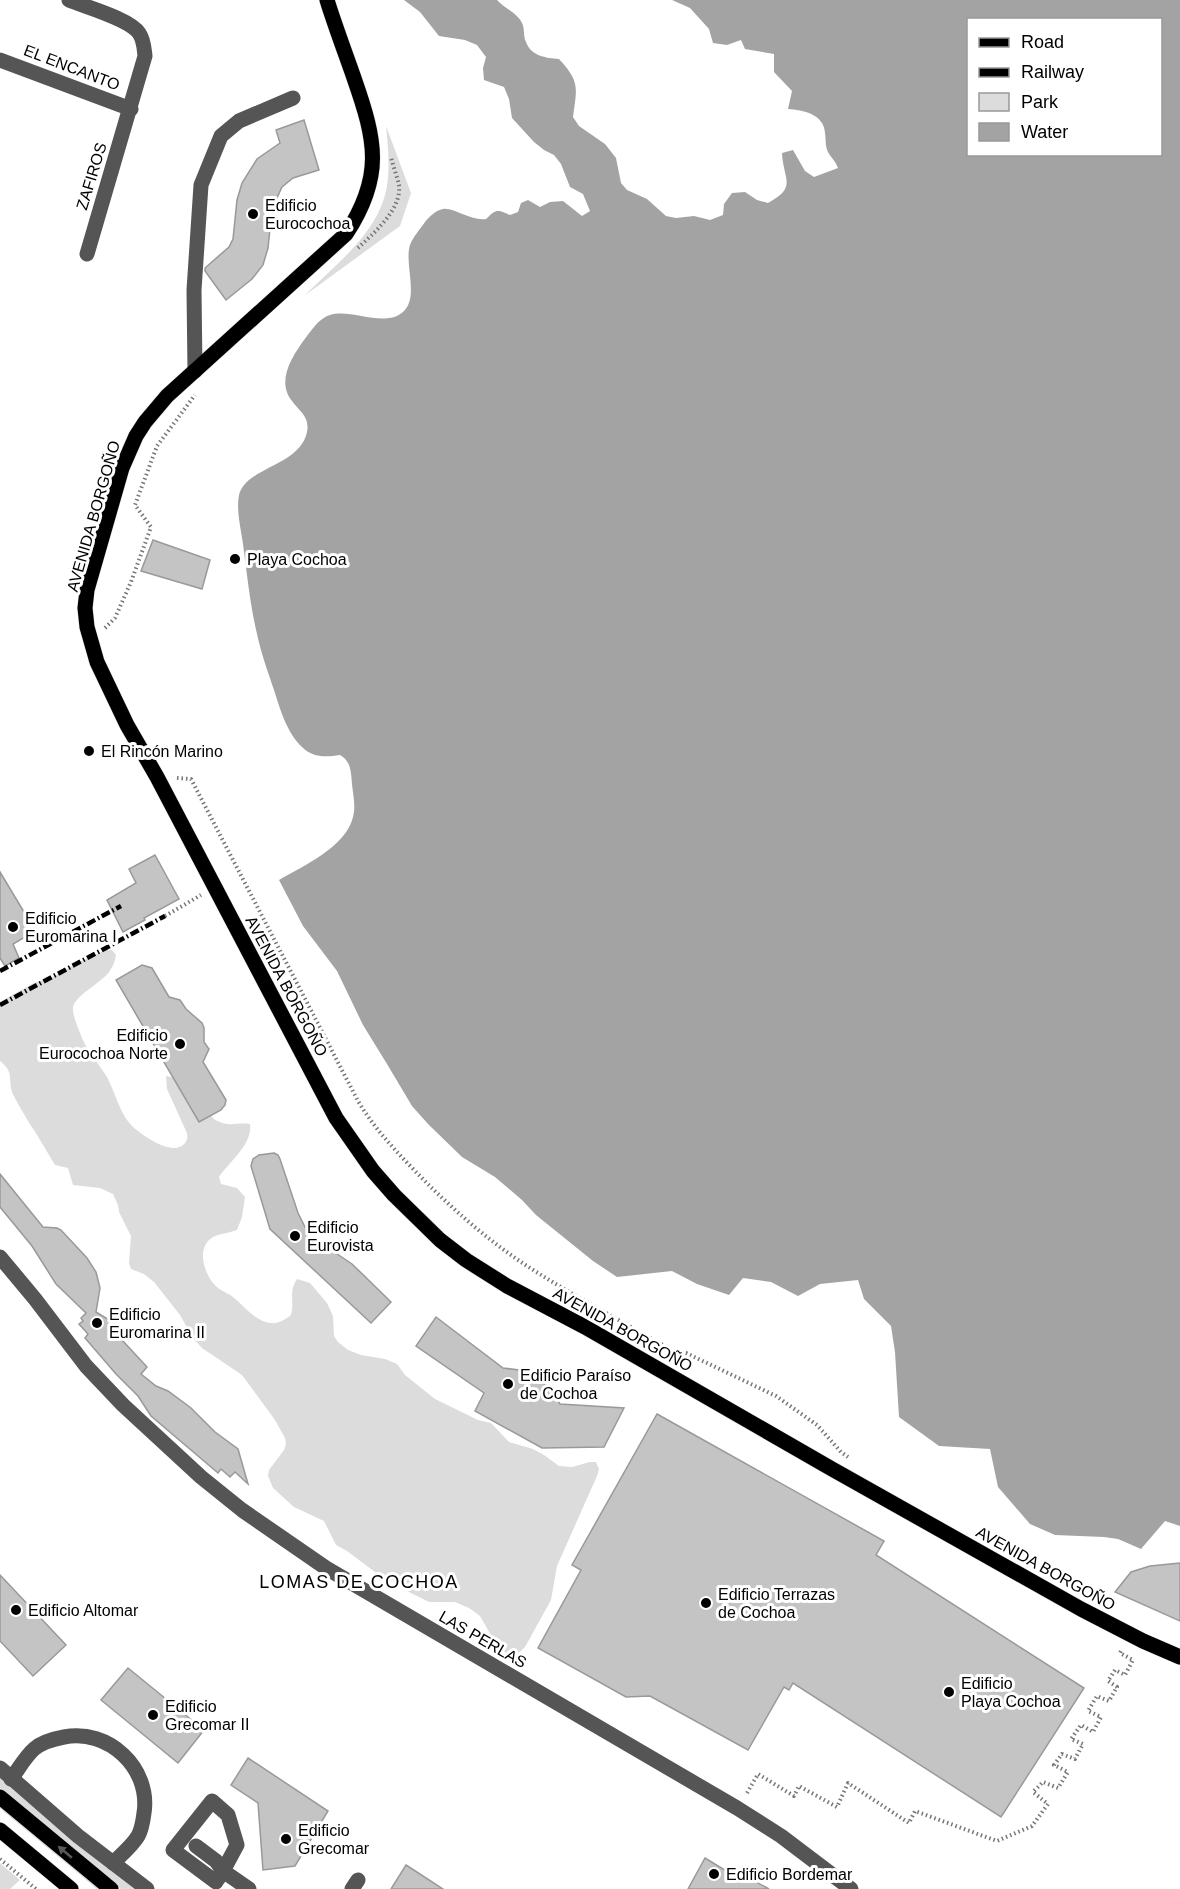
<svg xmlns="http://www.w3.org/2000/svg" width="1180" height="1889" font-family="Helvetica,sans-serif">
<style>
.green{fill:#dcdcdc}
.water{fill:#a3a3a3;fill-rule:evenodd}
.building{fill:#c4c4c4;stroke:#999;stroke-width:1.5}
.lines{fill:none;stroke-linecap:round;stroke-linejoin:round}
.major-casing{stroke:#dbdbdb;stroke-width:16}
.path{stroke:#777;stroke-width:4;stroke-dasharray:1.5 3;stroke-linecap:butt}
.minor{stroke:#555;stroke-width:15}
.major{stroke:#000;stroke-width:15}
.rail{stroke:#000;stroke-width:4.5;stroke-dasharray:9 3 1.5 3;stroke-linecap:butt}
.oneway{fill:#595959}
.poi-dot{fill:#000;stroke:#fff;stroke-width:2}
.labels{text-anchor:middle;stroke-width:6;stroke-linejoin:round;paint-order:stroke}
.street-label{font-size:16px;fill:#000;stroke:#fff}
.poi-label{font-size:16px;fill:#000;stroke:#fff;text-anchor:start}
.neighbourhood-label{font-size:18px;letter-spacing:1.5px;fill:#000;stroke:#fff}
</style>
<rect width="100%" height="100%" fill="#fff"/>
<g class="green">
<path d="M386,126L411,193L400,226L304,296C336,264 379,233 387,186C390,166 388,146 386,126Z"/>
<path d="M106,950H112L116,955C115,961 113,967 109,972C101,983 76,995 73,1007C72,1015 79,1030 82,1038C88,1052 99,1064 107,1077C115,1092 120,1114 132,1126C142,1135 173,1158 185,1143C188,1139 188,1136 186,1131L167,1089L166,1076L171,1077L176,1080L214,1119C229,1128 234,1122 250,1124C253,1144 229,1162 219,1177L221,1184L237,1188L245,1197L242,1217L237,1230C227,1234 215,1233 208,1241C197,1253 206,1278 217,1287C221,1291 228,1293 233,1297C244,1306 255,1321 270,1323C279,1324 284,1320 291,1315C295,1301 288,1293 297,1279L310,1283L327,1303L333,1316L334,1336L338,1342L348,1350L361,1355L385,1359L397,1364L405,1375L435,1399L478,1420L491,1423L509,1442L533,1449L544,1455L559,1466L572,1467L590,1462H596L599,1469L597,1476L557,1566L551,1600L525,1647L520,1652L513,1654L506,1653L496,1644L480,1616L469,1608L455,1602H429L409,1592L399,1583L379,1575L347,1551L336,1545L324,1521L294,1507L273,1488L268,1476L269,1470L284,1450L286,1444L285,1438L275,1420L242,1375L202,1348L193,1338L180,1315L154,1282L144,1274L131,1269L129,1263L131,1236L119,1212L118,1205L113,1194L100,1188L73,1185L68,1168L55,1165L34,1130C32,1128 12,1094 12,1092C8,1077 14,1072 0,1061V1002L34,983L53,977L77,963Z"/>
<path d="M0,1777L82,1848L134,1889H121L36,1820L0,1788Z"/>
<path d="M0,1804L103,1889H97L8,1815L0,1808Z"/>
<path d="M0,1863L20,1880L10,1889H0Z"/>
</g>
<path class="water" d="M404,0H497C504,8 517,13 522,23C525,29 523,36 526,42C531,56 546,58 559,59C580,82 577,87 573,117L579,126L605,144L616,158L621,183L627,190L647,199L666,216L676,218L694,216L710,220L723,215L724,204L732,193L745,192L757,200L768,203C798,187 783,179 782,153L793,150L805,171L814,177L838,168C835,160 831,158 828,152C825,146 826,139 825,133C824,114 803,110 788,109L792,91L774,72V54L745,49L741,40L727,45L713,43L709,29L690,8L672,0H1180V1526L1165,1521L1141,1549L1118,1539L1104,1537L1055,1535L1030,1524L998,1487L990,1449L939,1446L899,1417L895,1352L891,1326L864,1299L858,1280L820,1284L798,1296L771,1282L743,1278L729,1295L697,1284L672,1271L617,1277L593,1261L536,1215L522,1200L495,1177L462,1157L428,1124L412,1106L387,1064L363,1025L337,971L303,926L279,880C303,866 346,847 353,817C356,806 353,795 352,784C351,772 351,761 340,755C325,757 313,758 302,747C287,733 280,709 274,690C268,672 261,653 257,634C250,604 247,574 243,544C241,529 236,510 239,495C246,467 300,466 307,432C310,417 300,412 292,401C276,381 292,357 304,340C311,331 319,318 330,315C351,308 386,329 404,311C419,296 404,264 410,245C413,237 420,229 425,222C429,217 436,210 443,209C453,207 470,221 486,219C496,209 497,209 510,215L518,212L521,203L528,200L540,207L550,202L563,201L582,216L590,211L583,194L570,187L561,164L554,155L544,150L534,142L512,118L509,99L504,87L484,80L483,68L486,57L477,45L465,40L439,36L420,12ZM968,20H1160V154H968Z"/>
<g class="building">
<path d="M304,120L319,170L293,178L282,187L272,209L268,248L263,265L252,279L226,300L205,271V268L229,247L233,239L237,200L242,183L257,159L280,143L276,130Z"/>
<path d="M153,540L210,560L202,589L141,571Z"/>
<path d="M155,855L179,899L144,918L145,920L123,932L107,900L136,883L129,869Z"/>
<path d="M0,872L27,917L25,937L13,944L19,958L5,966L0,958Z"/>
<path d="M142,965L152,968L169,997L180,1000L186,1009L202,1023L204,1028V1042L209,1049L203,1062L226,1100L225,1105L221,1110L199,1122L116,980Z"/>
<path d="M274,1153L278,1155L280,1159L298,1213L307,1231L318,1241L352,1264L391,1302L371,1323L270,1229L251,1166L253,1159L259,1155Z"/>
<path d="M0,1174L43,1227L57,1228L61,1230L87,1258L96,1272L100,1288L96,1312L111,1321L122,1340L147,1367L141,1374L156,1386L168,1391L191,1408L215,1432L238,1449L248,1484L235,1472L230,1477L221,1469L218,1473L151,1416L138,1396L116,1374L85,1338L88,1334L79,1324L83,1321L81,1318L86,1313L56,1284L32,1246L0,1207Z"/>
<path d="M436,1317L503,1368L519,1370L537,1379L551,1389L560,1404L624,1408L604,1447L542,1448L475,1411L484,1393L416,1346Z"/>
<path d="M657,1414L884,1541L876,1555L1084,1688L1001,1817L793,1683L789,1690L784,1687L748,1750L650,1696L626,1697L538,1648L581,1570L572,1565Z"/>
<path d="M1180,1563V1621L1115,1592L1131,1572L1150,1566Z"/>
<path d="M0,1575L66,1645L33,1676L0,1641Z"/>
<path d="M128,1668L204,1730L178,1763L101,1700Z"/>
<path d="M248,1758L328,1811L295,1866L263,1870L258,1803L231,1785Z"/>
<path d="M705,1858L736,1877L738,1872L769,1889H688Z"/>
<path d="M406,1865L443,1889H391Z"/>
</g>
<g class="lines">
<g class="major-casing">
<g id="major">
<path d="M327,0C335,26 345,52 354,78C376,141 384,176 346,234L167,396L145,422L136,436L122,468L87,590L85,608L87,627L97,662L127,725L157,777L336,1118L373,1171L394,1195L440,1240L466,1260L507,1286L585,1327L832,1469L1081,1609L1143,1641L1180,1657"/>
<path d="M0,1797L111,1889"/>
<path d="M0,1830L71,1889"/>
</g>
</g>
<g class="path">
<path d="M358,248C374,233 402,209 399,185C397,176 393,166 391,157"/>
<path d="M105,628L115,618L131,582L151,527L135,505L157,446L195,395"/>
<path d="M177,778L191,779L358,1101C374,1128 394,1149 416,1172C449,1206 485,1238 524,1264C573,1296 625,1323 675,1352L686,1353L776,1396L817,1425L841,1452L848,1457"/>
<path d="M165,916L201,895"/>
<path d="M747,1793L758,1774L794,1796L799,1786L837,1807L848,1783L909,1823L915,1811L997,1841L1032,1826L1048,1804L1033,1792L1043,1782L1058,1788L1068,1772L1054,1765L1062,1754L1075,1759L1083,1744L1071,1739L1081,1725L1093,1732L1101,1717L1088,1711L1097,1696L1109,1701L1117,1687L1108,1681L1115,1670L1125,1675L1133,1660L1120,1653L1122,1649"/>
<path d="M0,1859L36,1889"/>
</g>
<g class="minor">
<path d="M69,0C86,7 130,19 139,33C144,40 144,48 145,56L87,254"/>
<path d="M0,60L131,109"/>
<path d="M195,371L194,290L201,185L221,136L239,121L293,98"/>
<path d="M0,1257L35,1299L86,1366L123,1405L201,1477L242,1510L326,1568L737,1808L781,1836L851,1889"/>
<path d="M0,1768L78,1836L147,1889"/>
<path d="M11,1779C18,1770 25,1757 34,1749C42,1742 53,1739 64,1737C108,1728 151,1768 144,1813C143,1821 142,1829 138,1836C132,1846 121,1855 113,1863"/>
<path d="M196,1846L216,1861L223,1871L237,1845L228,1815L212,1801L173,1850L216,1882"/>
<path d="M218,1879L223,1871L249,1889"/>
<path d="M352,1889L358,1880"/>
</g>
<use href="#major" class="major"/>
<g class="rail">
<path d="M0,971L121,906"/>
<path d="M0,1005L165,916"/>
</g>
</g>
<defs><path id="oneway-solid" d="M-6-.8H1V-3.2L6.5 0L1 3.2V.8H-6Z" transform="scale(1.5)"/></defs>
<use class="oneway" href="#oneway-solid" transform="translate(65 1852) rotate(-140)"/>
<g class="poi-dot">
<circle cx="253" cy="214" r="6"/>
<circle cx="235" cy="559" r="6"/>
<circle cx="89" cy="751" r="6"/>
<circle cx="13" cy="927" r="6"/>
<circle cx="180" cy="1044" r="6"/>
<circle cx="295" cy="1236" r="6"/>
<circle cx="97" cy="1323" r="6"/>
<circle cx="508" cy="1384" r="6"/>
<circle cx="706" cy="1603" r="6"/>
<circle cx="16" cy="1610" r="6"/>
<circle cx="949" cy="1692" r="6"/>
<circle cx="153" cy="1715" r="6"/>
<circle cx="286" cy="1839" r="6"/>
<circle cx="714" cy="1874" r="6"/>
</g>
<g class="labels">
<g class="street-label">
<text transform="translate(72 67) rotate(21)" y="6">EL ENCANTO</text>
<text transform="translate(91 176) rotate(-73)" y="6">ZAFIROS</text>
<text transform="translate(93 516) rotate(-74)" y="6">AVENIDA BORGOÑO</text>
<text transform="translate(287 986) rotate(62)" y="6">AVENIDA BORGOÑO</text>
<text transform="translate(623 1329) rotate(29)" y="6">AVENIDA BORGOÑO</text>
<text transform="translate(1046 1568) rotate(29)" y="6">AVENIDA BORGOÑO</text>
<text transform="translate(483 1639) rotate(30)" y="6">LAS PERLAS</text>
</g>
<g class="poi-label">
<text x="265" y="211">Edificio<tspan x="265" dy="18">Eurocochoa</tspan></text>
<text x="247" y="565">Playa Cochoa</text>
<text x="101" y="757">El Rincón Marino</text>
<text x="25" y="924">Edificio<tspan x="25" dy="18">Euromarina I</tspan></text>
<text x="168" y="1041" text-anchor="end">Edificio<tspan x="168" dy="18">Eurocochoa Norte</tspan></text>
<text x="307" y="1233">Edificio<tspan x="307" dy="18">Eurovista</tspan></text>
<text x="109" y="1320">Edificio<tspan x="109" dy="18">Euromarina II</tspan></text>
<text x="520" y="1381">Edificio Paraíso<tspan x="520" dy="18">de Cochoa</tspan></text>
<text x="718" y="1600">Edificio Terrazas<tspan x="718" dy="18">de Cochoa</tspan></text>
<text x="28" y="1616">Edificio Altomar</text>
<text x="961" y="1689">Edificio<tspan x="961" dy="18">Playa Cochoa</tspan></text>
<text x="165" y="1712">Edificio<tspan x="165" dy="18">Grecomar II</tspan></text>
<text x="298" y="1836">Edificio<tspan x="298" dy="18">Grecomar</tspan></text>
<text x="726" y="1880">Edificio Bordemar</text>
</g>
<g class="neighbourhood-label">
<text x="359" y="1588">LOMAS DE COCHOA</text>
</g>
</g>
<rect x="967" y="18" width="195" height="138" fill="#ffffff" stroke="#999999" stroke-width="1.5"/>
<rect x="979" y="38" width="30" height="9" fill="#000000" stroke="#999999" stroke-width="1.5"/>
<text x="1021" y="48" font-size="18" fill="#000000">Road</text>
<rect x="979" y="68" width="30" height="9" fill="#000000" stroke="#999999" stroke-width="1.5"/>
<text x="1021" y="78" font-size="18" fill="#000000">Railway</text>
<rect x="979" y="93" width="30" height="18" fill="#dcdcdc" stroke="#999999" stroke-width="1.5"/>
<text x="1021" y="108" font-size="18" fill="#000000">Park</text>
<rect x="979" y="123" width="30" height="18" fill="#a3a3a3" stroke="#999999" stroke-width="1.5"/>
<text x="1021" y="138" font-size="18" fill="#000000">Water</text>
</svg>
